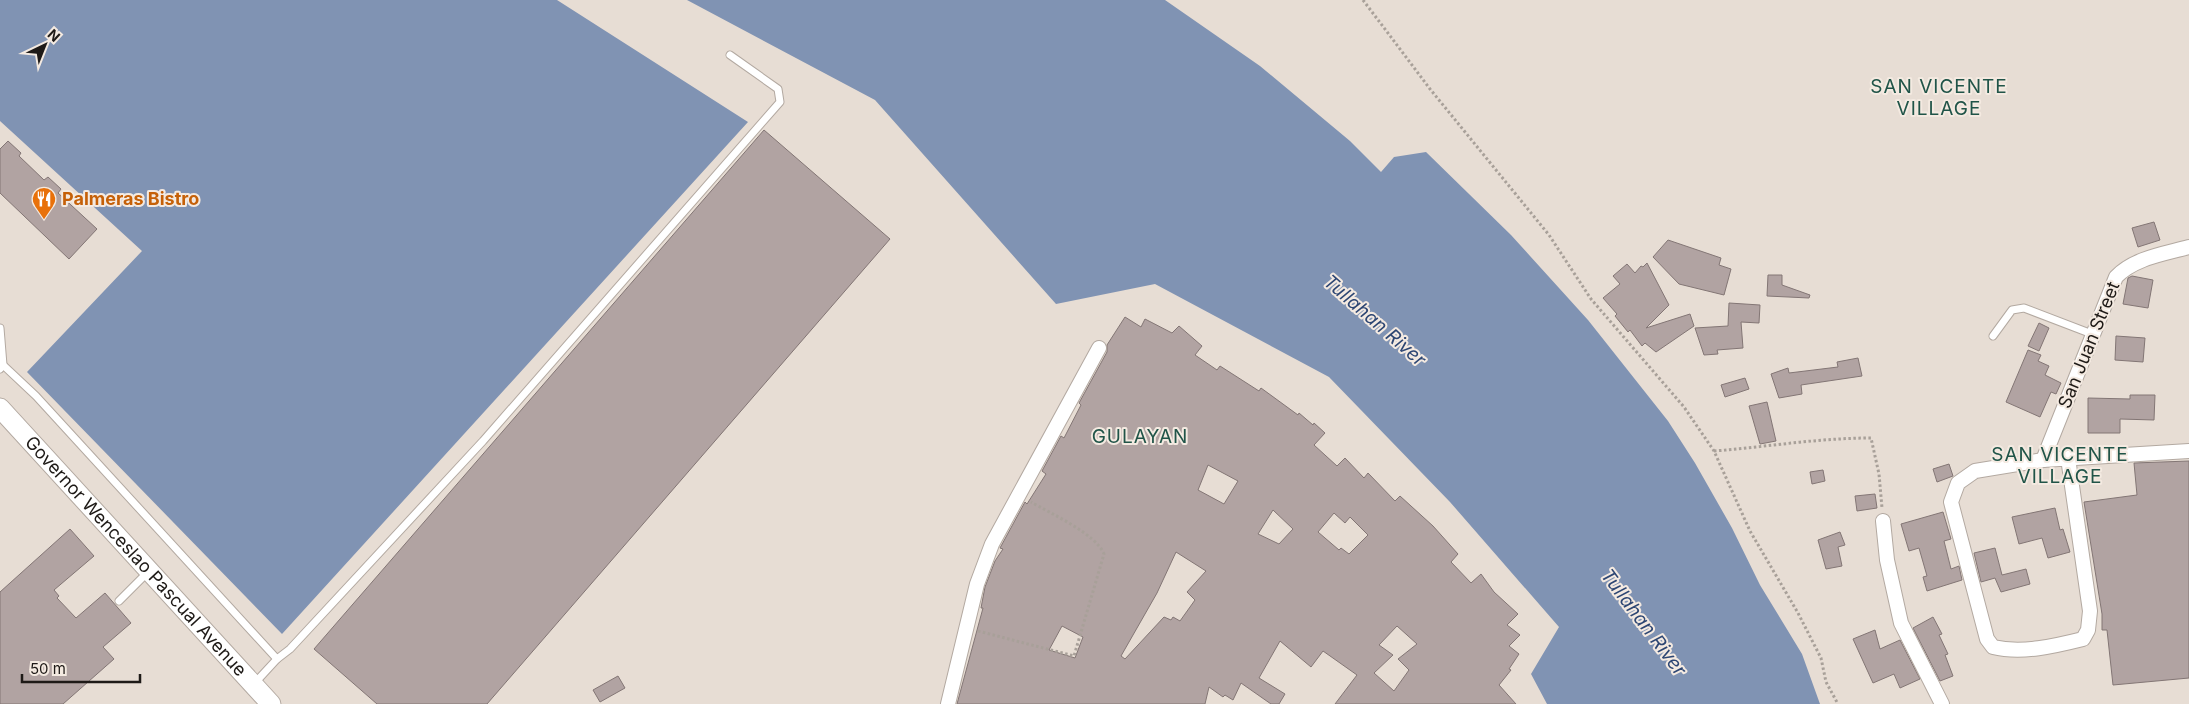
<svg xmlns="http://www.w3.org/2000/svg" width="2189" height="704" font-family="Inter,sans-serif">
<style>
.water{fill:#8093b3}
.building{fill:#b1a3a2;stroke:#837675;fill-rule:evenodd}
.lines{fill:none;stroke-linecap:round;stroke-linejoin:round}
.service-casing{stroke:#b3a9a1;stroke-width:9}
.minor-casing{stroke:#b3a9a1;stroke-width:16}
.secondary-casing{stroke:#b3a9a1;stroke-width:21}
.path{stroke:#a8a099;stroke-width:3;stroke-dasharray:2.5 2.5;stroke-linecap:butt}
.service{stroke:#fff;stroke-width:7}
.minor{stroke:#fff;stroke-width:14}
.secondary{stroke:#fff;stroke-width:19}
.labels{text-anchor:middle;stroke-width:4;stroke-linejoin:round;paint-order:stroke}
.food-label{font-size:18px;font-weight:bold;fill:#c56008;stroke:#f4eae1;text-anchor:start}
.street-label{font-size:18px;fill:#1e1a17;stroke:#f4eae1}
.neighbourhood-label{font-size:19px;letter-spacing:1px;fill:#205448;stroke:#f4eae1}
.water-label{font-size:19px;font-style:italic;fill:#2d4673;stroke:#f4eae1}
</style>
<rect width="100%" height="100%" fill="#e7ddd4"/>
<g class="water">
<path d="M0,0H557L748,122L282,634L27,372L142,251L0,121Z"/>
<path d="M687,0H1165L1260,66L1350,141L1381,172L1394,157L1426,152L1511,235L1588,320L1668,421L1695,463L1732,528L1760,585L1802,654L1820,704H1547L1531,674L1559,627L1450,502L1329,377L1155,284L1056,304L875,100Z"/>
</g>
<g class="building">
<path d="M764,130L890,239L487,704H377L314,649Z"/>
<path d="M8,141L21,153L19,156L44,180L48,177L61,189L58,193L97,229L69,259L0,193V149Z"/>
<path d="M2154,222L2160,240L2138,247L2132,228Z"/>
<path d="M1668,240L1721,258L1719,265L1731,269L1724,295L1679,284L1653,257Z"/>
<path d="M1647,263L1669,305L1646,328L1690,314L1694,326L1656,352L1645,343L1642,346L1630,330L1628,332L1615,316L1617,314L1603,298L1620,284L1613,276L1627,264L1635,273L1641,266L1643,267Z"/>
<path d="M1768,275H1782V285L1810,295L1809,298L1767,296Z"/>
<path d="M2132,276L2153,280L2148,308L2123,304L2128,278Z"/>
<path d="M1729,303L1760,305L1759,323L1741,322L1743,348L1717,350L1718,354L1704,355L1695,328L1728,326Z"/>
<path d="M1125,317L1141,327L1145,319L1172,333L1179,326L1202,346L1195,355L1217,370L1220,366L1259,391L1261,388L1298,415L1299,413L1313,425L1314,423L1325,433L1314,445L1337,466L1345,458L1364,478L1368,473L1395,501L1400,496L1433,526L1458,554L1451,562L1471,583L1481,574L1494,592L1518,614L1507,625L1520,635L1509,646L1519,654L1509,669L1511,670L1499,685L1516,704H1335L1357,675L1323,651L1311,667L1280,641L1259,678L1285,694L1279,704H1271L1241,683L1233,700L1225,695L1223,697L1209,687L1205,704H957L983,608H981L985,587L995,561L1003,549L1000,548L1025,502L1027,504L1046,474L1042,471L1061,436L1064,438L1081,405L1079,403L1107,352V345ZM1208,465L1238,481L1224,504L1198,490ZM1273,510L1293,529L1279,544L1258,534ZM1334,513L1345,523L1350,517L1368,535L1349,554L1341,548L1339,550L1318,532ZM1176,552L1206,571L1187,592L1195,600L1180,621L1173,617L1171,620L1164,617L1125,659L1121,656L1157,593ZM1062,626L1083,637L1075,658L1049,650ZM1397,626L1417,644L1398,659L1409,670L1394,691L1374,673L1393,655L1379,645Z"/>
<path d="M2039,323L2049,328L2039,351L2028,346Z"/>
<path d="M2116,336L2145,338L2143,362L2115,360Z"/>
<path d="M2028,350L2041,355L2038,361L2049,366L2045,375L2061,383L2056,394L2051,392L2040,417L2006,402Z"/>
<path d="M1858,358L1862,376L1801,385L1802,394L1779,398L1771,374L1788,368L1789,373L1838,367L1837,362Z"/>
<path d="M1745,378L1749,389L1725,397L1721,385Z"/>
<path d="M2130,395H2155L2154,420L2120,419V433H2088V398L2130,399Z"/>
<path d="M1767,402L1776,441L1760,444L1749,406Z"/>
<path d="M2189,461V678L2113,685L2107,630H2102V614L2084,502L2137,495L2134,463Z"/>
<path d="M1949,464L1953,476L1937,482L1933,469Z"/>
<path d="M1823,470L1825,481L1812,484L1810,472Z"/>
<path d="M1875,494L1877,508L1857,511L1855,496Z"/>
<path d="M2055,508L2060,530L2063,529L2070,552L2048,558L2042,538L2019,544L2012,517Z"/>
<path d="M1943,512L1951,539L1944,541L1951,569L1959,566L1962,580L1927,591L1923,577L1927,576L1919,548L1909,551L1901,524Z"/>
<path d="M70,529L94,556L54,590L59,596L57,598L76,618L105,593L131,623L103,647L114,659L63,704H0V592Z"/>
<path d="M1840,532L1845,545L1838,547L1842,566L1826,569L1818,540Z"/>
<path d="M1995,548L2002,575L2026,569L2030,584L2001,592L1995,578L1981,582L1974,553Z"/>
<path d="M1933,617L1942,634L1939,635L1948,654L1945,655L1953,676L1940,681L1913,628Z"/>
<path d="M1875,630L1880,649L1900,640L1920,679L1900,688L1894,674L1873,683L1853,639Z"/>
<path d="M618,676L625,688L600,702L593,690Z"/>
</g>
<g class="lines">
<g class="service-casing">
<g id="service">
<path d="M0,328L3,365"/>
<path d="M1993,336L2012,310L2024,308L2092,334"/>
<path d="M0,369L3,365L36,396L277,659L290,649L483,441L780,102L778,89L730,55"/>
<path d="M119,601L149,571"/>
<path d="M254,684L277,659"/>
</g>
</g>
<g class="minor-casing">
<g id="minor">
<path d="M2068,458L2090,611L2088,630L2083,639C2055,646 2022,654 1993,647L1987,639L1951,502L1958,483L1975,471L2043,460L2189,451"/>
<path d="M2043,460L2116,277C2134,258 2164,254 2189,247"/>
<path d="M1883,521L1887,560L1901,623L1942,704"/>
<path d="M948,704L977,584L992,544L1099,348"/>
</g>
</g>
<g class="secondary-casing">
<g id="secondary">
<path id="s1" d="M0,408L271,704"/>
</g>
</g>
<g class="path">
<path d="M1363,0L1430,89L1549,235L1591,299L1684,407L1714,451L1750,531L1798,613L1821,658L1826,682L1838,704"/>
<path d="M1714,451C1766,447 1818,438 1871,438L1879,474L1882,508"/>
<path d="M978,631L1074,656L1104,554C1096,534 1050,513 1031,502"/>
</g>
<use href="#service" class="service"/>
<use href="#minor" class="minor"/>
<use href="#secondary" class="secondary"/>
</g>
<defs>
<g id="restaurant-pin" transform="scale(1.25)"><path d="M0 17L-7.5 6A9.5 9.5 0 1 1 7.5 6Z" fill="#e8710a" stroke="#f4eae1"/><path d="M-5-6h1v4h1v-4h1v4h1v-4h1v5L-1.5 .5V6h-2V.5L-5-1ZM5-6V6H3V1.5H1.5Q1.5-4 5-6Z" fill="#fff"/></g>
</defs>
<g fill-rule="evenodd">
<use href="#restaurant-pin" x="44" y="199"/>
</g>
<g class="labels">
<g class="food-label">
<text x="62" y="205">Palmeras Bistro</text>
</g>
<g class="street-label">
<text transform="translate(2089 345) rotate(-68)" y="6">San Juan Street</text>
<text dy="6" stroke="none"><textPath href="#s1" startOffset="201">Governor Wenceslao Pascual Avenue</textPath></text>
</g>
<g class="neighbourhood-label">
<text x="1939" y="93">SAN VICENTE<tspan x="1939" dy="22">VILLAGE</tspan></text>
<text x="1140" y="443">GULAYAN</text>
<text x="2060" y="461">SAN VICENTE<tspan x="2060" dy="22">VILLAGE</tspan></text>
</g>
<g class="water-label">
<text transform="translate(1375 320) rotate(41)" y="7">Tullahan River</text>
<text transform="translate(1644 622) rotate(53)" y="7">Tullahan River</text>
</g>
</g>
<g transform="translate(45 45) rotate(43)" stroke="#f4eae1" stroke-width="4" paint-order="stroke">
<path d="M0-4L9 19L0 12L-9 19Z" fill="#1e1a17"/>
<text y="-8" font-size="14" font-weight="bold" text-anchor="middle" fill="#1e1a17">N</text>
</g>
<path d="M22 674v8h118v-8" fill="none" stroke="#1e1a17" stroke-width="2.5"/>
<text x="30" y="674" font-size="15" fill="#1e1a17" stroke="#f4eae1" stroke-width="4" paint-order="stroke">50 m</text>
</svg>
